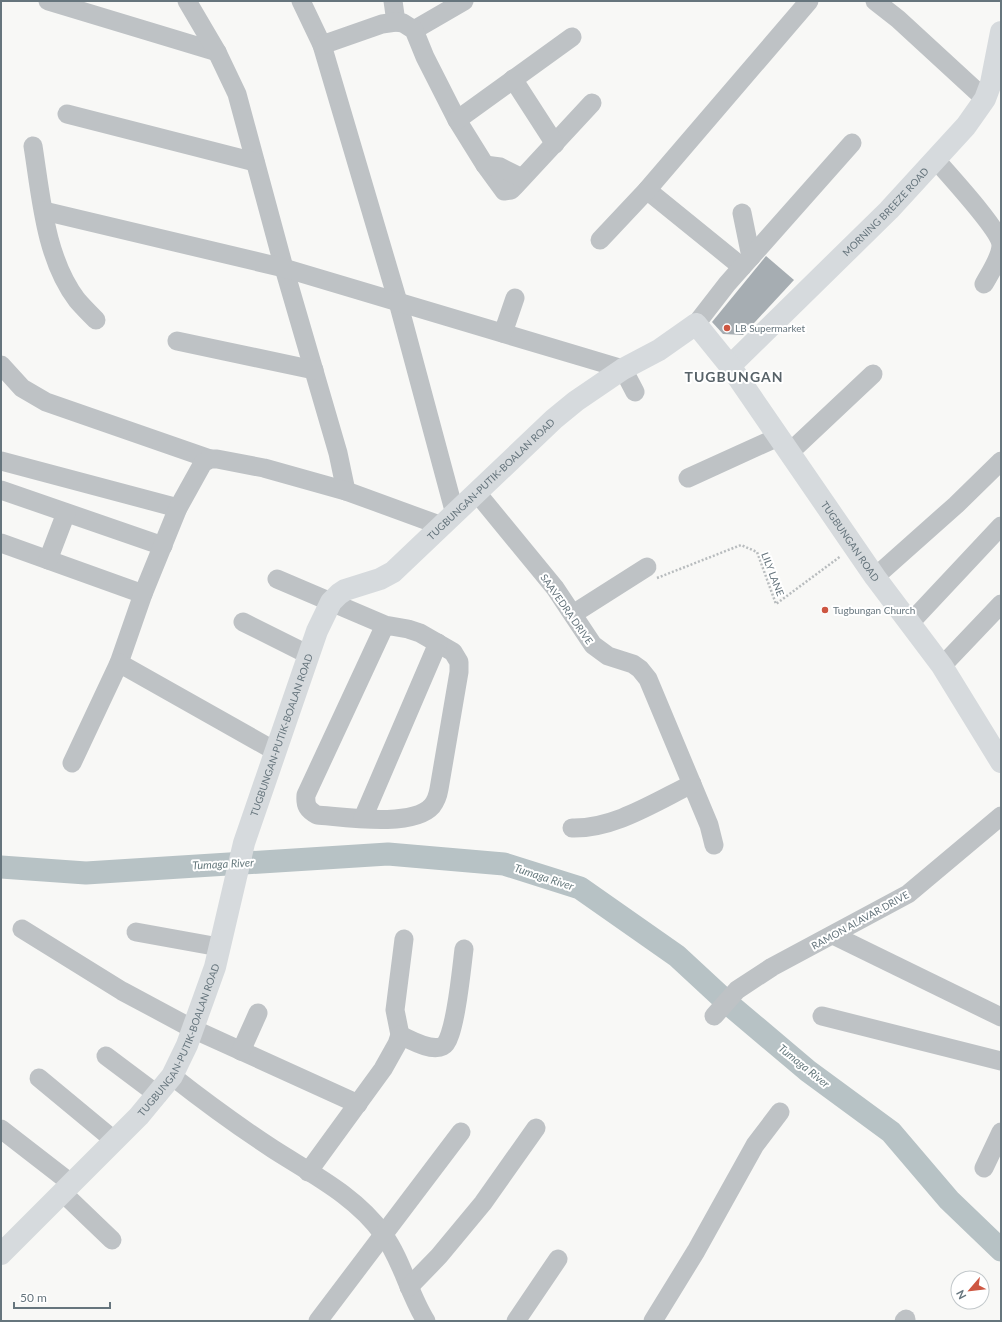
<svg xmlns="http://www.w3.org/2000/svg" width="1002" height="1322" font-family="Lato,sans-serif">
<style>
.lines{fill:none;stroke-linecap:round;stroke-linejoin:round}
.river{stroke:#b7c2c5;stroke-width:23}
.building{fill:#a6adb2}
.path{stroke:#b8bcbe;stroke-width:2.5;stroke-dasharray:2 2;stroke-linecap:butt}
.minor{stroke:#bec2c5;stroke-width:19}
.major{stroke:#d6dadd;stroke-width:22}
.poi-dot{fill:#cd5641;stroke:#fff;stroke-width:1.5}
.labels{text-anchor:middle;stroke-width:4;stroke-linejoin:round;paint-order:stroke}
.street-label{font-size:10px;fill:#66757d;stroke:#fff}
.poi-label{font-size:10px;fill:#66757d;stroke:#fff;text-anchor:start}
.water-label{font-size:11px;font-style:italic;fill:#677a7e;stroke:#fff}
.district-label{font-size:14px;font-weight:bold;letter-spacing:1px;fill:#586369;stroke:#fff}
</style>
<rect width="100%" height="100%" fill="#f8f8f6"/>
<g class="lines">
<path class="river" d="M1,867L86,873L388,854L504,864L580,888L677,956L731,1006L808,1071L891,1132L949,1200L1001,1250"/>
</g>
<path class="building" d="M766,256L794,280L743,335L723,334L712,322Z"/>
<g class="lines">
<path class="path" d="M657,578L741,545L757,552L776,604L841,556"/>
<g class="minor">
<path d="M48,1L217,52"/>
<path d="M187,1L217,52L237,94L284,268L338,453L346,491"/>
<path d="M301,1L322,45L398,302L455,514"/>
<path d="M393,1L396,22"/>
<path d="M875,1L898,19L985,99"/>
<path d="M414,30L464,1"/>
<path d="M322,45L382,24L396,22L403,23L414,30L425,57L457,120L485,165L504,191L511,190L515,186L592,103"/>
<path d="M513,79L555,144"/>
<path d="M67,114L255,162"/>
<path d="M457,120L572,37"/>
<path d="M33,146C41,196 45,258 77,300C83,307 90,314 96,320"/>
<path d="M936,160C948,174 1000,230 1001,245C1001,257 990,273 984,284"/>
<path d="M485,165L500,167L522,178"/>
<path d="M647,190L742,267"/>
<path d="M44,211L284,268L623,369L635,392"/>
<path d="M742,213L751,257"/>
<path d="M600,240L647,190L809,1"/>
<path d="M696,324L727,284L852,143"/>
<path d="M503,333L515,298"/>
<path d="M177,341L314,370"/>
<path d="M1,365L22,388L46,402L210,459"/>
<path d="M789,453L873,374"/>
<path d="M1,461L178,508"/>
<path d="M688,478L778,437"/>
<path d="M1,490L163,546"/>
<path d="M477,493L555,588L593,645L608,656L633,664L640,669L648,679L709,825L714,845"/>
<path d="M1,543L143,594"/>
<path d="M48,560L66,513"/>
<path d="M875,577L956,505L1001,461"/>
<path d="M277,579L385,625L408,629L420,633L453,652L459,662V672L439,789C438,795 436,801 432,806C413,828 344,817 317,815C308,810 305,806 306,795L385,625"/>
<path d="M573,614L647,567"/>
<path d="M243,622L309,655"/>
<path d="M910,623L1001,526"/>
<path d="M119,663L143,594L178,508L203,463L210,459H217L264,468L346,491L442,526"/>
<path d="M942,666L1001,604"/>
<path d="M72,763L119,663L275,751"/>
<path d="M363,818L438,643"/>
<path d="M572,828C614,829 655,802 692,784"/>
<path d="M22,929L122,991L193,1029L358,1104"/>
<path d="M136,932L219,947"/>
<path d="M833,935L1001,1017"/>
<path d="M714,1016L737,990L772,967L908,894L1001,816"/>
<path d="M822,1016L1001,1061"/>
<path d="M400,1035L395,1010L404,939"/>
<path d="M241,1051L258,1013"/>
<path d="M106,1056L158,1095"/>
<path d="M172,1076C205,1102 238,1126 273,1149C312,1174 356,1196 383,1234C402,1260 409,1294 426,1321"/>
<path d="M39,1078L115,1141"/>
<path d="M1,1129L72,1184"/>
<path d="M984,1168L1001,1132"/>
<path d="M308,1172L383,1069L397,1044L400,1035C411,1040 431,1052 443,1046C455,1041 462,964 464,949"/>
<path d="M63,1193L112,1240"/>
<path d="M409,1287L439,1256L483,1203L536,1128"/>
<path d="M318,1321L461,1132"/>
<path d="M516,1321L558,1259"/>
<path d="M653,1321L696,1251L755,1145L780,1112"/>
<path d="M904,1321L906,1319"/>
</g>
<g class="major">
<path id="s1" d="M730,366L889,210L966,126L985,99L991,83L1001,32"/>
<path id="s2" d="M1,1254L139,1116L172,1076L187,1045L215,967L244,843L317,631L331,602L339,594L345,590L380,579L393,572L554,419L576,401L623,369L659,350L696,324L730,366L875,577L942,666L1001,762"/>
</g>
</g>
<g class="poi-dot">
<circle cx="727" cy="328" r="4"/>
<circle cx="825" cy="610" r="4"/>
</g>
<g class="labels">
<g class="street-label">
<text dy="4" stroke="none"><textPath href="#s1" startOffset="219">MORNING BREEZE ROAD</textPath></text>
<text dy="4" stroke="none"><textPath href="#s2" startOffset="953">TUGBUNGAN-PUTIK-BOALAN ROAD</textPath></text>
<text dy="4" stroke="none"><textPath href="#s2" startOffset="1478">TUGBUNGAN ROAD</textPath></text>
<text transform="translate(773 574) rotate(69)" y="4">LILY LANE</text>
<text transform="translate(567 609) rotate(55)" y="4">SAAVEDRA DRIVE</text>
<text dy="4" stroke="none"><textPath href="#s2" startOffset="606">TUGBUNGAN-PUTIK-BOALAN ROAD</textPath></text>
<text transform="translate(860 920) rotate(-29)" y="4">RAMON ALAVAR DRIVE</text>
<text dy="4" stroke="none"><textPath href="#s2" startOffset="282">TUGBUNGAN-PUTIK-BOALAN ROAD</textPath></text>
</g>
<g class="poi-label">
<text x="735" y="332">LB Supermarket</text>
<text x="833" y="614">Tugbungan Church</text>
</g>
<g class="water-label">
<text transform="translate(223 864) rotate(-3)" y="4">Tumaga River</text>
<text transform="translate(544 877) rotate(18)" y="4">Tumaga River</text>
<text transform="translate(804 1066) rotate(39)" y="4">Tumaga River</text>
</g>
<g class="district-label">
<text x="734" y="382">TUGBUNGAN</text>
</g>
</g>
<rect width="1002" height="1322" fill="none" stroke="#66757d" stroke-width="4"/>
<g transform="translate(970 1290) rotate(242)"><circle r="19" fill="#ffffff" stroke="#c2c8cb"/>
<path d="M0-3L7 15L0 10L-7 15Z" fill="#cd5641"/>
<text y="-6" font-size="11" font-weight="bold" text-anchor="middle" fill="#66757d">N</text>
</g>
<path d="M14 1302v6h96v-6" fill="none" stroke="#66757d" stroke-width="2"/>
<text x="20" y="1302" font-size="12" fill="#66757d" stroke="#ffffff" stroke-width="3" paint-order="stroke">50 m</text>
</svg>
